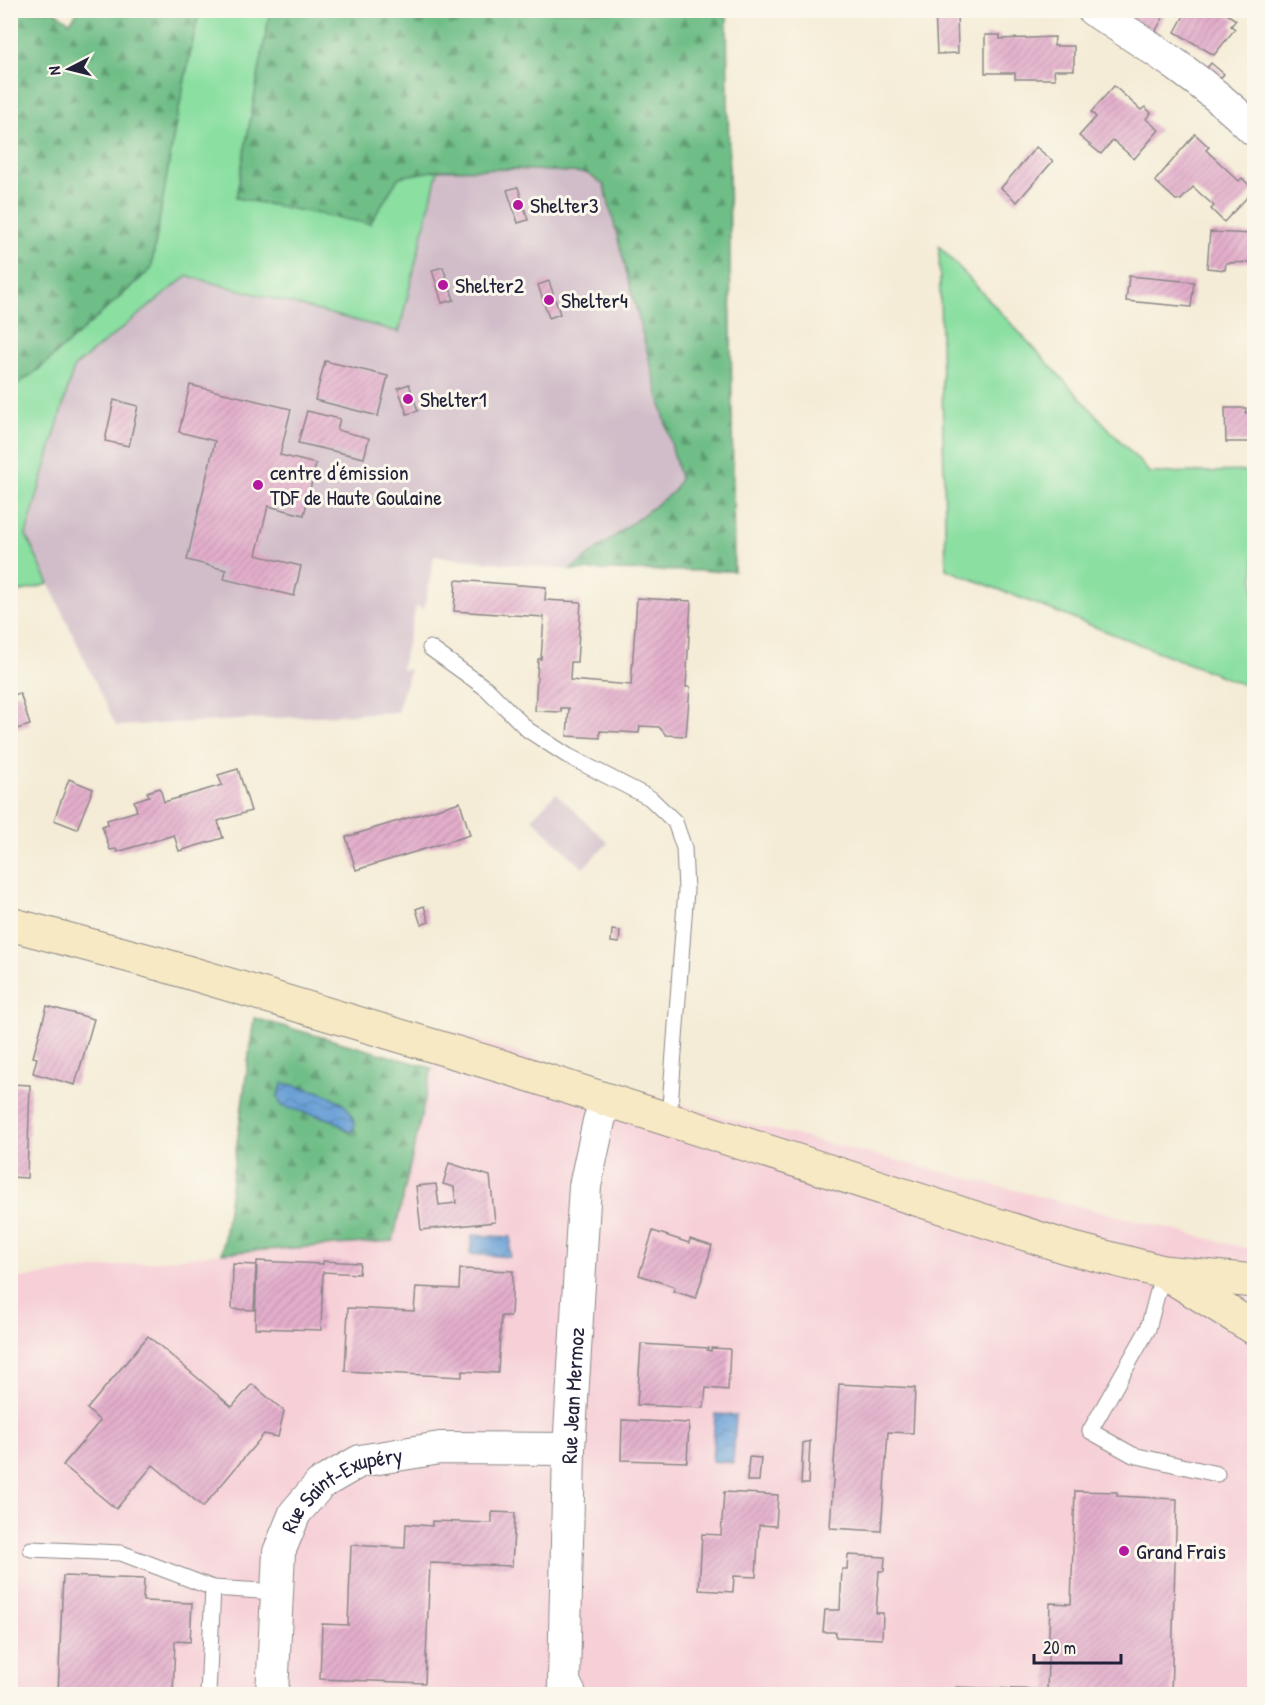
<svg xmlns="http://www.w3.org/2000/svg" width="1265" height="1705" font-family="'Patrick Hand',sans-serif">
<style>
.built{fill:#f6cfd7}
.industrial{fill:#d1bdc9}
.grass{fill:#8adfa1;stroke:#56806e;stroke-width:1.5}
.forest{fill:url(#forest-firs);stroke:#487061;stroke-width:1.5;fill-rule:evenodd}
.water{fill:url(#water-waves);stroke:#456088;stroke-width:1.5}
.building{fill:url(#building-hatch)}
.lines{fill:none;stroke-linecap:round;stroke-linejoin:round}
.lane-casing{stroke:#8b8788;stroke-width:17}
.street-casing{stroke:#8b8788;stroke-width:34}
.secondary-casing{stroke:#8b8788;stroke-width:35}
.lane{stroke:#fff;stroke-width:15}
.street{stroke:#fff;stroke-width:32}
.secondary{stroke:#f7e9c3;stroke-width:33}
.poi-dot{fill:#b5179e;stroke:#fbf7ec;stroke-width:2}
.labels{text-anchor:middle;stroke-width:6;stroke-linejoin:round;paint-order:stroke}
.poi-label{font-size:22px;fill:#22223b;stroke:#fbf7ec;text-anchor:start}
.street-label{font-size:22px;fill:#22223b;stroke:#fbf7ec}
</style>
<defs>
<pattern id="forest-firs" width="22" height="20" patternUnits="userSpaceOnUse" patternTransform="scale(1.5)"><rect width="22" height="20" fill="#6fbe87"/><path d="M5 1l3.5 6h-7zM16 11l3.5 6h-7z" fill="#5b9a70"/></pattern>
<pattern id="water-waves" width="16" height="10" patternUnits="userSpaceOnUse" patternTransform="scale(1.5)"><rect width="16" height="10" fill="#689fd6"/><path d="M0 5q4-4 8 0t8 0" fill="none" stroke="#5581af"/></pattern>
<pattern id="building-hatch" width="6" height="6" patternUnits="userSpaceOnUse" patternTransform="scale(1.5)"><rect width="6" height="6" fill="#e3aecb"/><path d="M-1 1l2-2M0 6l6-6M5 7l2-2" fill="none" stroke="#c295af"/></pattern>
</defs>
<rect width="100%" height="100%" fill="#fbf7ec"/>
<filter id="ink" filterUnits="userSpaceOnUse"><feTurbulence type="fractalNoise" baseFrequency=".0167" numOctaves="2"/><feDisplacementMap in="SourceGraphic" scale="12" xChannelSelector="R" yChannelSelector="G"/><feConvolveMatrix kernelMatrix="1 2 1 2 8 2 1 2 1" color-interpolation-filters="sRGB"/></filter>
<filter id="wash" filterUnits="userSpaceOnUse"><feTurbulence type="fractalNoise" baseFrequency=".008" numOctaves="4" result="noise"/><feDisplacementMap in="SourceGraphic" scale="24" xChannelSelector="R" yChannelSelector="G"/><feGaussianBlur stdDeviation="1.35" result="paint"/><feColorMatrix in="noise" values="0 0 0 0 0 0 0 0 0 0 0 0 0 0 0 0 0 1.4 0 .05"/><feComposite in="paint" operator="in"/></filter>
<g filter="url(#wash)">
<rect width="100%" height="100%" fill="#f4ecd6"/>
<path class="built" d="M442,1028L609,1083L715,1115L1254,1250V1694H11L10,1279L222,1253L393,1240Z"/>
<g class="industrial">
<path d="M514,169L587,173L604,185L680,478L674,491L570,570L434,556L424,610L416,606L401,669L410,670L397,712L116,726L26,535L74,367L187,276L399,331L438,170Z"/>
<path d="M556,793L608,843L583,868L532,818Z"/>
</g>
<g class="grass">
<path d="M199,11H270L237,198L438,170L399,332L187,276L74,367L26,535L49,584L11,594L10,389L39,369L151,269L175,127Z"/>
<path d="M939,246L1150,473L1254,471V689L946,569Z"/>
</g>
<g class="forest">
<path d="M11,10L54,11L70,22L78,11H199L175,127L151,269L39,369L11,389Z"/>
<path d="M270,11H727L734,571L570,570L674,491L680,478L604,185L586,173L514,169L438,170L399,177L370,224L236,198Z"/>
<path d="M254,1018L432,1068L393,1241L222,1253ZM278,1095L354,1129L349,1132L333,1120L282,1106Z"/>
</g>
<g class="water">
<path d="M283,1083C308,1089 356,1095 354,1129L349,1132L333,1120L281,1106L278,1095Z"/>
<path d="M472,1235L511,1237L510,1257L470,1254Z"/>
<path d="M715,1414L736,1415L733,1463L712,1461Z"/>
</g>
<g id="blocks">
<g class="building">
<path d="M935,10H957L958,53L937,54Z"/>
<path d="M1107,10H1167L1153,36Z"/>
<path d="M1187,10H1215L1220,13L1222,11L1236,20L1231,26L1235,29L1214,55L1175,32Z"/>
<path d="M985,35H1000V39L1055,37L1054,46H1074V70H1054L1055,79H1015V73H985Z"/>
<path d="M1211,63L1224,74L1215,84L1202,74Z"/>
<path d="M1114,86L1141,110L1145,107L1151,113L1146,119L1159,130L1134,159L1113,140L1101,154L1079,136L1096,117L1091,112Z"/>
<path d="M1195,134L1209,147L1206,150L1239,181L1242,178L1254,190L1224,222L1211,209L1214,206L1193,187L1181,200H1176L1155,181Z"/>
<path d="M1036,147L1053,161L1017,202L1001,188Z"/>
<path d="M518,187L528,220L518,223L507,190Z"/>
<path d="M1210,232L1254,234V262L1226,263L1225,270L1207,268Z"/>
<path d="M443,267L454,300L442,303L432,270Z"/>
<path d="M1129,276L1194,282L1191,307L1126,301Z"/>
<path d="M549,281L560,314L549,318L538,285Z"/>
<path d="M325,361L388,376L378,416L315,400Z"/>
<path d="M409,384L418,411L407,414L398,388Z"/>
<path d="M190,385L291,409L280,455L316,464L304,515L268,506L256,555L301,566L294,596L224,579L226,570L187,560L215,441L179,432Z"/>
<path d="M114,400L138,406L129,446L105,441Z"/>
<path d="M1225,408H1246L1245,413L1254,412V442H1226Z"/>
<path d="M307,411L340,419L337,430L369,438L364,458L298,443Z"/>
<path d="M456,580L546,587L545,600L581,602L577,662H571L570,680L631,685L637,598L691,601L686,687H690L686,736L666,735L659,727L640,726L639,733L600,731V738L567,736L569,708H561V712L535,711L538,659H541L544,617L454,611Z"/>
<path d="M20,693L30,725L10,731V696Z"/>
<path d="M238,769L251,811L218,821L223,838L179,851L174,835L117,852L116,849L110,850L102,826L108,824L107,820L137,811L134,801L149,796L147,792L160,788L164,802L222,785L218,775Z"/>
<path d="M69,779L93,789L77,829L54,820Z"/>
<path d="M460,802L470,835L356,870L346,837Z"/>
<path d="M424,906L429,922L421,925L416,909Z"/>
<path d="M612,930L620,931L619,943L611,942Z"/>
<path d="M47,1006L94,1019L75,1085L33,1073L37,1058L33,1057Z"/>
<path d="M10,1084L30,1085L27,1178L10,1177Z"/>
<path d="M449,1163L490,1176L495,1222L421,1230L416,1186L436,1184L439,1205L456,1203L454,1187L443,1184Z"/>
<path d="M653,1231L689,1243L690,1239L712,1246L696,1298L673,1291L675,1287L639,1275Z"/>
<path d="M10,1250H15L14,1276H10Z"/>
<path d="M257,1261L323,1264V1261L360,1263L359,1274L323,1272L321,1330L255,1328Z"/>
<path d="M233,1264L256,1265L254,1310L232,1309Z"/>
<path d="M460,1269L513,1271L511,1316H501L498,1373L462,1371V1377L345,1371L348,1308L414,1311L416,1287L459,1289Z"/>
<path d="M148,1336L232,1407L252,1384L284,1411L278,1437L264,1434L203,1507L153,1465L116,1509L63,1465L100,1421L87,1409Z"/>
<path d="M641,1344L708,1348L707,1350L711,1351V1348L730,1349L728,1390L706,1388L704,1408L637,1405Z"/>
<path d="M839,1384L915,1388L913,1433L888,1432L881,1531L830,1528Z"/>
<path d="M622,1420L689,1423L687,1462L621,1460Z"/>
<path d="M810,1441L808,1484H801L803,1443Z"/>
<path d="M749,1457L761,1458L759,1481H747Z"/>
<path d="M1075,1491L1117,1492V1496L1177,1499L1171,1694H956V1687L1047,1690L1050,1603L1071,1604Z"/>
<path d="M724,1492L778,1495L776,1526L759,1525L756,1577L734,1576L733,1592L699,1590L702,1534L721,1535Z"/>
<path d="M492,1512L515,1513L512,1566L430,1563L425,1683L320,1679L322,1624L348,1625L351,1545L405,1548L406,1524L432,1526V1521L492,1523Z"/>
<path d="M848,1555L885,1557L884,1571H879L876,1613H883L882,1639L836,1637V1632H823L825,1610H840L842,1569H847Z"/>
<path d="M63,1576L144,1579L143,1601L192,1603L190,1642L175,1641L173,1694H58Z"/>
</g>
</g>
</g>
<g filter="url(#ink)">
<use href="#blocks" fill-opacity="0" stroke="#8b8788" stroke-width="1.5"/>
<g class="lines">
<g class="lane-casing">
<g id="lane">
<path d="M430,648L487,689L528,730L568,756L650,798L675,822L684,848L686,890L669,1120"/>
<path d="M1163,1272L1148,1329L1090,1431L1133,1455L1217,1474"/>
<path d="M31,1549L121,1553L213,1588"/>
<path d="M208,1694L213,1588L277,1592"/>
</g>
</g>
<g class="street-casing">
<g id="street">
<path d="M1093,10C1150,46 1207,83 1254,130"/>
<path id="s1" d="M272,1694L279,1552L295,1513L320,1484L360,1461L440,1448L569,1449"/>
<path id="s2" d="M570,1694L564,1682L569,1449L585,1186L599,1121L606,1099"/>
</g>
</g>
<g class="secondary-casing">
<g id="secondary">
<path d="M10,924L160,964L514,1070L1066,1247L1163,1272L1254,1281"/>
<path d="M1170,1276L1254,1328"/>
</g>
</g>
<use href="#lane" class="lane"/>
<use href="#street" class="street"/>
<use href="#secondary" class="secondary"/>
</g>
</g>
<g class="poi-dot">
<circle cx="518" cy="205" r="6"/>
<circle cx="443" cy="285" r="6"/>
<circle cx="549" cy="300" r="6"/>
<circle cx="408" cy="399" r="6"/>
<circle cx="258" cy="485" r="6"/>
<circle cx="1124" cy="1551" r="6"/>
</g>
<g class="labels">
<g class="poi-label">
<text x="530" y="213">Shelter3</text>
<text x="455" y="293">Shelter2</text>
<text x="561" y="308">Shelter4</text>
<text x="420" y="407">Shelter1</text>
<text x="270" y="480">centre d'émission<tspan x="270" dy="25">TDF de Haute Goulaine</tspan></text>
<text x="1136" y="1559">Grand Frais</text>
</g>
<g class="street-label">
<text dy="8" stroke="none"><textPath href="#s2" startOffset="300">Rue Jean Mermoz</textPath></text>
<text dy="8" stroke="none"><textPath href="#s1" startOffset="238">Rue Saint-Exupéry</textPath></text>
</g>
</g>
<rect width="1265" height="1705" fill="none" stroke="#fbf7ec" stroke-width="36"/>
<g transform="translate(69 69) rotate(263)" stroke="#fbf7ec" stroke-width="4.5" paint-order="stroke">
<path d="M0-4.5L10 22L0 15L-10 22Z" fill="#22223b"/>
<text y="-9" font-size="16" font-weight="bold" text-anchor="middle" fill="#22223b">N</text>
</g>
<path d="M1034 1654v9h87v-9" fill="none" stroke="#22223b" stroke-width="3"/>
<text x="1043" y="1654" font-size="18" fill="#22223b" stroke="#fbf7ec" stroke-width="4.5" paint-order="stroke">20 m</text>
</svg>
